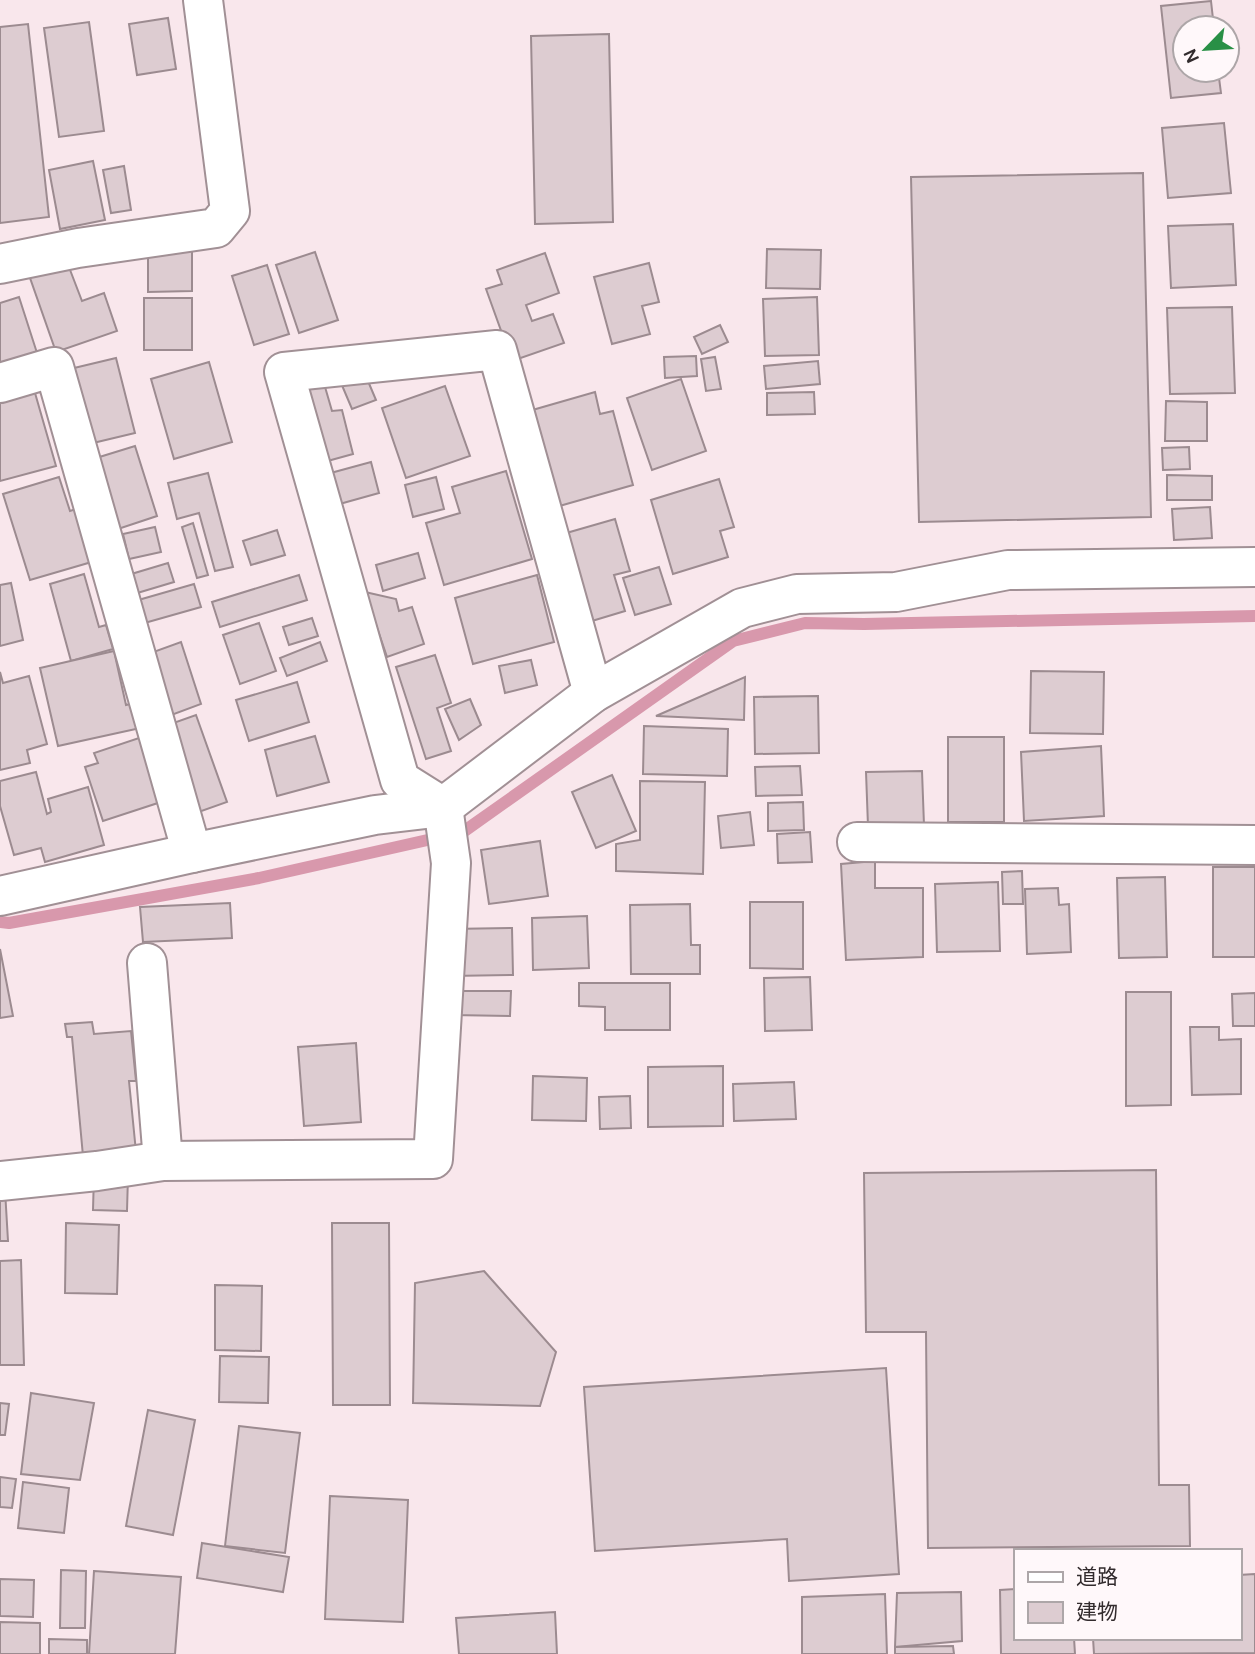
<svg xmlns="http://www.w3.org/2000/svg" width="1255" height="1654" font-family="Karla,'Noto Sans JP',sans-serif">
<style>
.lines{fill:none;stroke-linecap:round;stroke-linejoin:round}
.stream{stroke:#d898ac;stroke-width:12}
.building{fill:#ddccd1;stroke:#9c8b90;stroke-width:2}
.minor-casing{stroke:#a19095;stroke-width:42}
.minor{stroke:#fff;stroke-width:38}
</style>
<rect width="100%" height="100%" fill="#f9e7ec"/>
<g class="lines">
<path class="stream" d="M0,922L9,923L259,878L463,832L733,641L805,623L864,624L1255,616"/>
</g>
<g class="building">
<path d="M1211,1L1214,28H1185V70H1218L1221,93L1171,98L1161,6Z"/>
<path d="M168,18L176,69L137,75L129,24Z"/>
<path d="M89,22L104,131L59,137L44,28Z"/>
<path d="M28,24L49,217L0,223V27Z"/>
<path d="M609,34L613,222L535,224L531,36Z"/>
<path d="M1224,123L1231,193L1168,198L1162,128Z"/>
<path d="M93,161L105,220L60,229L49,170Z"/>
<path d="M124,166L131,210L111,213L103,170Z"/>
<path d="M1143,173L1151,517L919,522L911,177Z"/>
<path d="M1233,224L1236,285L1171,288L1168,226Z"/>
<path d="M192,247V291L148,292V248Z"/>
<path d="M767,249L821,250L820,289L766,288Z"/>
<path d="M315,252L338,320L299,333L276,265Z"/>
<path d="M545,253L559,293L526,305L532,321L553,314L564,343L512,361L486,289L502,284L497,270Z"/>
<path d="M67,262L82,301L104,293L117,331L56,352L29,275Z"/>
<path d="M649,263L659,302L642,306L650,334L612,344L594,277Z"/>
<path d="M267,265L289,334L254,345L232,276Z"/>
<path d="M19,297L38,356L0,368V303Z"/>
<path d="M817,297L819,355L765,356L763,299Z"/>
<rect x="144" y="298" width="48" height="52"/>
<path d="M1232,307L1235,393L1170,394L1167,308Z"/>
<path d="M720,325L728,342L702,354L694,337Z"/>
<path d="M696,356L697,376L665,378L664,357Z"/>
<path d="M715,357L721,389L706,391L701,359Z"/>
<path d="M116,358L135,433L93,443L74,368Z"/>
<path d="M818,361L820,384L766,389L764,366Z"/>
<path d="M209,362L232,442L174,459L151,379Z"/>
<path d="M365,374L376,400L352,409L341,383Z"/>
<path d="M681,379L706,451L652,470L627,398Z"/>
<path d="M323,380L332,411L342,410L353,454L324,462L303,385Z"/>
<path d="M33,386L56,466L0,481V395Z"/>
<path d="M445,386L470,456L406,478L382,408Z"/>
<path d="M595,392L600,414L613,411L633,485L556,507L529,411Z"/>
<path d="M814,392L815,414L767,415V393Z"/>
<path d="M1166,401L1207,402V441H1165Z"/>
<path d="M135,446L157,516L115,530L93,459Z"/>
<path d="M1189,447L1190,469L1163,470L1162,448Z"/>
<path d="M371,462L379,493L336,505L327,474Z"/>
<path d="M506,471L532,559L444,585L426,523L460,513L452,487Z"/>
<path d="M208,473L233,567L215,571L199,513L177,519L168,483Z"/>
<path d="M1167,475L1212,476V500H1167Z"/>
<path d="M59,477L70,511L79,508L95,561L30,580L3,494Z"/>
<path d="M436,477L444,509L413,517L405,485Z"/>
<path d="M719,479L734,527L720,531L728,557L673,574L651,500Z"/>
<path d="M1210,507L1212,538L1174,540L1172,509Z"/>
<path d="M615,519L630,571L614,575L625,611L582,624L556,536Z"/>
<path d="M193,523L208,575L197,578L182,527Z"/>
<path d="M155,527L161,552L129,559L123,534Z"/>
<path d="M277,530L285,555L251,565L243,541Z"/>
<path d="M418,553L425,578L383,591L376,565Z"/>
<path d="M168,563L174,582L134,594L128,575Z"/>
<path d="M659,567L671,604L635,615L623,578Z"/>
<path d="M84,574L99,627L106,625L113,649L71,661L50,584Z"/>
<path d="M299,575L307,600L220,627L212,602Z"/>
<path d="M537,575L554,642L473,664L455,598Z"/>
<path d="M11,583L23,640L0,646V585Z"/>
<path d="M194,584L201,607L134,626L128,603Z"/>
<path d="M365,592L396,599L399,611L412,607L424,644L387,657Z"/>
<path d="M312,618L318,636L289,645L283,627Z"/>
<path d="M259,623L276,671L240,684L223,635Z"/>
<path d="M181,642L201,704L166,717L145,655Z"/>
<path d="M320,642L327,661L287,676L280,658Z"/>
<path d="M114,651L126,705L139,702L145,727L58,746L40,668Z"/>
<path d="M435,655L451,703L437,708L451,751L426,759L396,667Z"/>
<path d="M531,660L537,685L505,693L499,666Z"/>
<path d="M1031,671L1104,672L1103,734L1030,733Z"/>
<path d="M0,672L3,683L29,676L47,744L27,750L30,763L0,770Z"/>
<path d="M745,677L744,720L656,716Z"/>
<path d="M297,682L309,722L249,741L236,700Z"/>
<path d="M818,696L819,753L755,754L754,697Z"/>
<path d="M470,699L481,725L459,740L445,709Z"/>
<path d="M196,715L227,802L193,814L162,727Z"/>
<path d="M644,726L728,729L727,776L643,774Z"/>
<path d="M145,736L167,800L103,821L85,767L98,763L94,753Z"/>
<path d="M315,736L329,782L277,796L265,750Z"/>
<rect x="948" y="737" width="56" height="85"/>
<path d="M1101,746L1104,816L1024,821L1021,752Z"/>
<path d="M800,766L802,795L756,796L755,767Z"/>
<path d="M922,771L924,825L868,826L866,772Z"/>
<path d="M36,772L47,814L51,812L48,799L88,787L104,845L45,862L41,848L14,855L0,806V781Z"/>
<path d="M612,775L636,831L596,848L572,792Z"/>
<path d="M640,781L705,782L703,874L616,871V844L640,840Z"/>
<path d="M803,802L804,830L768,831V803Z"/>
<path d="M750,812L754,845L721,848L718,816Z"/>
<path d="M810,832L812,862L778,863L777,834Z"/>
<path d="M540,841L548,896L489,904L481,850Z"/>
<path d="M875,861V888H923V957L846,960L841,864Z"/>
<rect x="1213" y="867" width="42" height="90"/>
<path d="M1022,871L1023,904H1003L1002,872Z"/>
<path d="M1165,877L1167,957L1119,958L1117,878Z"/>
<path d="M998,882L1000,951L937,952L935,884Z"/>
<path d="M1058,888L1059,905L1069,904L1071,952L1027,954L1025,889Z"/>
<path d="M750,902H803V969L750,968Z"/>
<path d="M230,903L232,938L143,942L140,907Z"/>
<path d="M690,904L691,945H700V974H631L630,905Z"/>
<path d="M587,916L589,968L533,970L532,918Z"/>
<path d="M512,928L513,975L450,976L449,929Z"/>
<path d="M0,949L13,1016L0,1018Z"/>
<path d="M810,977L812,1030L765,1031L764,978Z"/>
<path d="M579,983H670V1030H605V1007L579,1006Z"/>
<path d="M453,991H511L510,1016L452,1015Z"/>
<path d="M1126,992H1171V1105L1126,1106Z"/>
<path d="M1255,993V1026H1233L1232,994Z"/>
<path d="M92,1022L94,1034L131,1031L136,1081H129L136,1152L83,1156L72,1037H67L65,1024Z"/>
<path d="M1190,1027H1219V1040L1241,1039V1094L1192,1095Z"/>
<path d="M356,1043L361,1122L304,1126L298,1047Z"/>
<path d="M723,1066V1126L648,1127V1067Z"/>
<path d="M533,1076L587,1078L586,1121L532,1120Z"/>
<path d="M794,1082L796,1119L734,1121L733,1084Z"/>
<path d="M630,1096L631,1128L600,1129L599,1097Z"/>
<path d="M1156,1170L1159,1485H1189L1190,1546L928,1548L926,1332H866L864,1173Z"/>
<path d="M94,1174L128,1176L127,1211L93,1210Z"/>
<path d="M0,1190H5L8,1241H0Z"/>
<path d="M66,1223L119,1225L117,1294L65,1293Z"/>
<path d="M332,1223H389L390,1405H333Z"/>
<path d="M21,1260L24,1365H0V1261Z"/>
<path d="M484,1271L556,1352L540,1406L413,1403L415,1283Z"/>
<path d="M215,1285L262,1286L261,1351L215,1350Z"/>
<path d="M220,1356L269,1357L268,1403L219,1402Z"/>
<path d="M886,1368L899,1574L789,1581L787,1539L595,1551L584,1387Z"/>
<path d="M31,1393L94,1403L80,1480L21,1474Z"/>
<path d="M0,1403L9,1404L5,1435H0Z"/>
<path d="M148,1410L195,1420L173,1535L126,1526Z"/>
<path d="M239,1426L300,1433L285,1553L225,1546Z"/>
<path d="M0,1477L16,1479L12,1508L0,1507Z"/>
<path d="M23,1482L69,1488L64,1533L18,1528Z"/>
<path d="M330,1496L408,1500L403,1622L325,1619Z"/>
<path d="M202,1543L289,1557L283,1592L197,1578Z"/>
<path d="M61,1570L86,1571L85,1628H60Z"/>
<path d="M94,1571L181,1577L175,1654H89Z"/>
<path d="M1255,1574V1653L1094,1654L1093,1638H1239V1575Z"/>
<path d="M0,1579L34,1580L33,1617L0,1616Z"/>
<path d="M1015,1589V1638H1074L1075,1654H1001L1000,1590Z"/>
<path d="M961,1592L962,1641L895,1647L897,1593Z"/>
<path d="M885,1594L887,1654H802V1597Z"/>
<path d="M555,1612L557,1654H459L456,1618Z"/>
<path d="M0,1622L40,1623V1654H0Z"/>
<path d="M49,1639L87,1640V1654H49Z"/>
<path d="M953,1646L954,1654H895V1647Z"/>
</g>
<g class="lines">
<g class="minor-casing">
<g id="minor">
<path d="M0,264L78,248L216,228L230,211L203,0"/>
<path d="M0,383L54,367L192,853"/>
<path d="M857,842L1255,845"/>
<path d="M0,896L192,853L375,815L443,807L593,693L742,608L797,594L896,592L1008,570L1255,567"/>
<path d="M147,963L163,1161"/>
<path d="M0,1181L97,1171L163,1161L433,1159L451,863L443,807L400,780L284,372L497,350L593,693"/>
</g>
</g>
<use href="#minor" class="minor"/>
</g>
<rect x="1014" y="1549" width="228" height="91" fill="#fff8fa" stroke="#ada6a8" stroke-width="2"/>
<rect x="1028" y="1572" width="35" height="10" fill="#ffffff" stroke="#ada6a8" stroke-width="2"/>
<text x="1076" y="1584" font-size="21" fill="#322b2d">道路</text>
<rect x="1028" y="1602" width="35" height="21" fill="#ddccd1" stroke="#ada6a8" stroke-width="2"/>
<text x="1076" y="1619" font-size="21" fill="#322b2d">建物</text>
<g transform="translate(1206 49) rotate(245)"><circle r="33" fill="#fff8fa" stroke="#ada6a8" stroke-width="2"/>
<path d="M0-5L12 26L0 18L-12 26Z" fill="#299046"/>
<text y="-10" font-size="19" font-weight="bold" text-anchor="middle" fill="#322b2d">N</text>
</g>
</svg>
